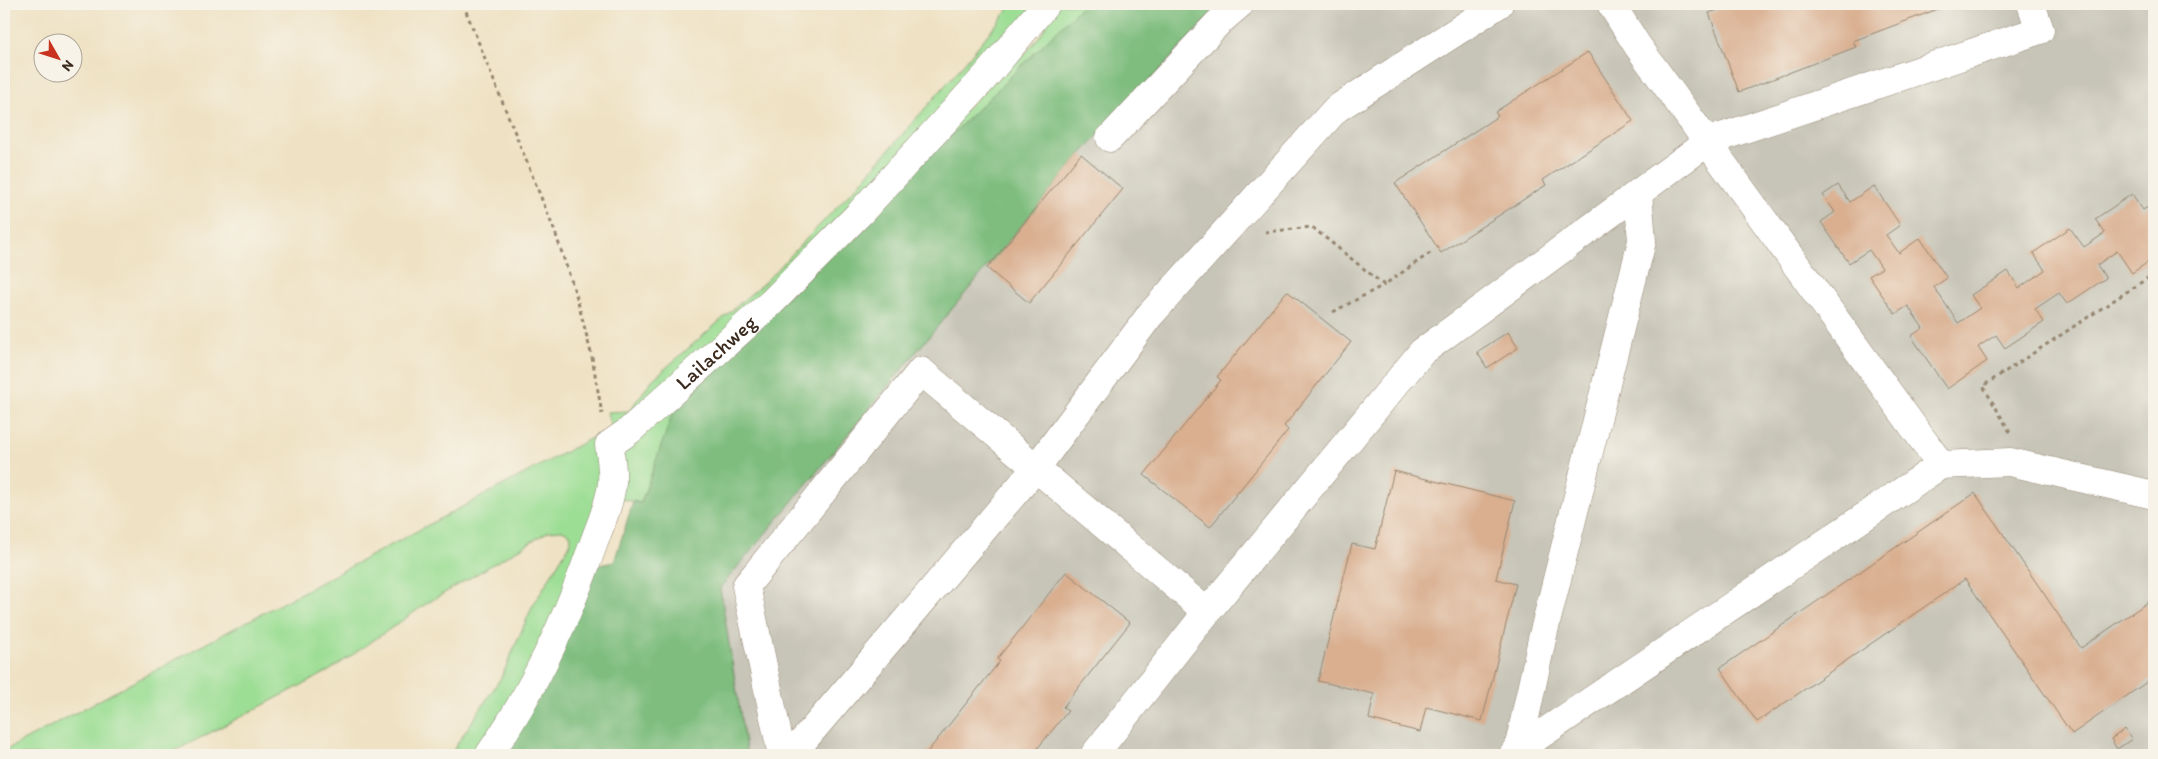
<svg xmlns="http://www.w3.org/2000/svg" width="2158" height="759" font-family="Itim,sans-serif">
<style>
.industrial{fill:#c7c5b8}
.green{fill:#9dde95;stroke:#6c845a}
.forest{fill:#7ebd7e;stroke:#5c744e}
.building{fill:#d9af90}
.lines{fill:none;stroke-linecap:round;stroke-linejoin:round}
.minor-casing{stroke:#958671;stroke-width:29}
.path{stroke:#958671;stroke-width:3;stroke-dasharray:4 4;stroke-linecap:butt}
.minor{stroke:#fff;stroke-width:28}
.labels{text-anchor:middle;stroke-width:4;stroke-linejoin:round;paint-order:stroke}
.street-label{font-size:21px;fill:#3b2a1e;stroke:#f7f3e8}
</style>
<rect width="100%" height="100%" fill="#f7f3e8"/>
<filter id="ink" filterUnits="userSpaceOnUse"><feTurbulence type="fractalNoise" baseFrequency=".02" numOctaves="2"/><feDisplacementMap in="SourceGraphic" scale="10" xChannelSelector="R" yChannelSelector="G"/><feConvolveMatrix kernelMatrix="1 2 1 2 8 2 1 2 1" color-interpolation-filters="sRGB"/></filter>
<filter id="wash" filterUnits="userSpaceOnUse"><feTurbulence type="fractalNoise" baseFrequency=".0096" numOctaves="4" result="noise"/><feDisplacementMap in="SourceGraphic" scale="20" xChannelSelector="R" yChannelSelector="G"/><feGaussianBlur stdDeviation="1.12" result="paint"/><feColorMatrix in="noise" values="0 0 0 0 0 0 0 0 0 0 0 0 0 0 0 0 0 1.4 0 .05"/><feComposite in="paint" operator="in"/></filter>
<g filter="url(#wash)">
<rect width="100%" height="100%" fill="#efe2c4"/>
<path class="industrial" d="M1084,4H2154V755H581L1019,68Z"/>
<g class="green">
<path d="M1013,4H1041L768,300L611,428L607,412L629,411L652,380L768,279L859,184L956,73Z"/>
<path d="M1054,4H1084L713,371L656,463L641,503L617,498L622,452L994,81C1018,61 1048,36 1054,4Z"/>
<path d="M601,433L608,471L582,562L484,755H450L502,676L532,607L570,544L571,535L562,530L549,531L426,604L329,671L167,755H4V751Z"/>
</g>
<path class="forest" d="M1084,4H1223L1211,15L1081,154L720,588L747,755H495L594,566L614,562L633,502L641,503L672,415L713,371Z"/>
<g id="blocks">
<g class="building">
<path d="M1734,4H1951L1853,41L1856,47L1739,92L1709,13Z"/>
<path d="M1588,52L1633,121L1543,180L1546,185L1441,253L1395,183L1498,116L1495,112Z"/>
<path d="M1081,154L1123,189L1029,303L987,268Z"/>
<path d="M1838,185L1850,202L1874,186L1900,225L1886,235L1899,253L1920,238L1947,278L1934,287L1958,323L1980,308L1971,295L2008,271L2019,288L2045,270L2033,253L2070,228L2084,247L2105,233L2095,219L2132,194L2143,210L2154,203V258L2132,273L2117,251L2097,265L2106,278L2067,304L2059,293L2035,309L2044,322L2005,348L1996,335L1978,347L1987,361L1947,389L1911,336L1923,328L1908,306L1895,314L1869,276L1882,268L1869,250L1849,263L1821,222L1835,212L1823,195Z"/>
<path d="M1287,291L1351,342L1284,426L1288,430L1210,527L1144,475L1221,380L1217,377Z"/>
<path d="M1508,332L1518,348L1487,368L1477,352Z"/>
<path d="M1394,471L1515,501L1496,579L1516,584L1482,721L1426,707L1420,732L1369,719L1374,694L1318,681L1352,544L1375,549Z"/>
<path d="M1975,493L2081,648L2154,598V677L2072,734L1965,579L1757,722L1720,668Z"/>
<path d="M1066,572L1130,623L1063,707L1068,711L1032,755H925L1000,661L997,659Z"/>
<path d="M2125,729L2132,739L2117,749L2111,739Z"/>
</g>
</g>
</g>
<g filter="url(#ink)">
<use href="#blocks" fill-opacity="0" stroke="#958671" stroke-width="1"/>
<g class="lines">
<g class="minor-casing">
<g id="minor">
<path d="M1611,4L1637,45L1941,465L2010,462L2154,495"/>
<path d="M1110,138L1218,23L1240,4"/>
<path d="M1518,750L1941,465"/>
<path id="s1" d="M489,755C534,690 567,619 593,545C600,525 610,504 612,483C613,470 611,458 609,445L629,431L771,303L860,213L986,76L1046,4"/>
<path d="M782,755L746,586L921,371L1207,612"/>
<path d="M791,755L1036,468L1150,315L1336,109L1499,4"/>
<path d="M1094,755L1207,612L1422,352L1709,141L2040,30L2031,4"/>
<path d="M1513,755L1518,750L1542,639L1642,241L1638,193"/>
</g>
</g>
<g class="path">
<path d="M463,4L555,232L577,298L592,357L602,414"/>
<path d="M1265,232L1312,227L1384,285L1433,251"/>
<path d="M1333,312L1384,285"/>
<path d="M2010,432L1983,386L2154,274"/>
</g>
<use href="#minor" class="minor"/>
</g>
</g>
<g class="labels">
<g class="street-label">
<text dy="7" stroke="none"><textPath href="#s1" startOffset="480">Lailachweg</textPath></text>
</g>
</g>
<rect width="2158" height="759" fill="none" stroke="#f7f3e8" stroke-width="20"/>
<g transform="translate(58 58) rotate(129)"><circle r="24" fill="#f7f3e8" stroke="#aca397"/>
<path d="M0-4L9 19L0 12L-9 19Z" fill="#c8321e"/>
<text y="-8" font-size="14" font-weight="bold" text-anchor="middle" fill="#3b2a1e">N</text>
</g>
</svg>
